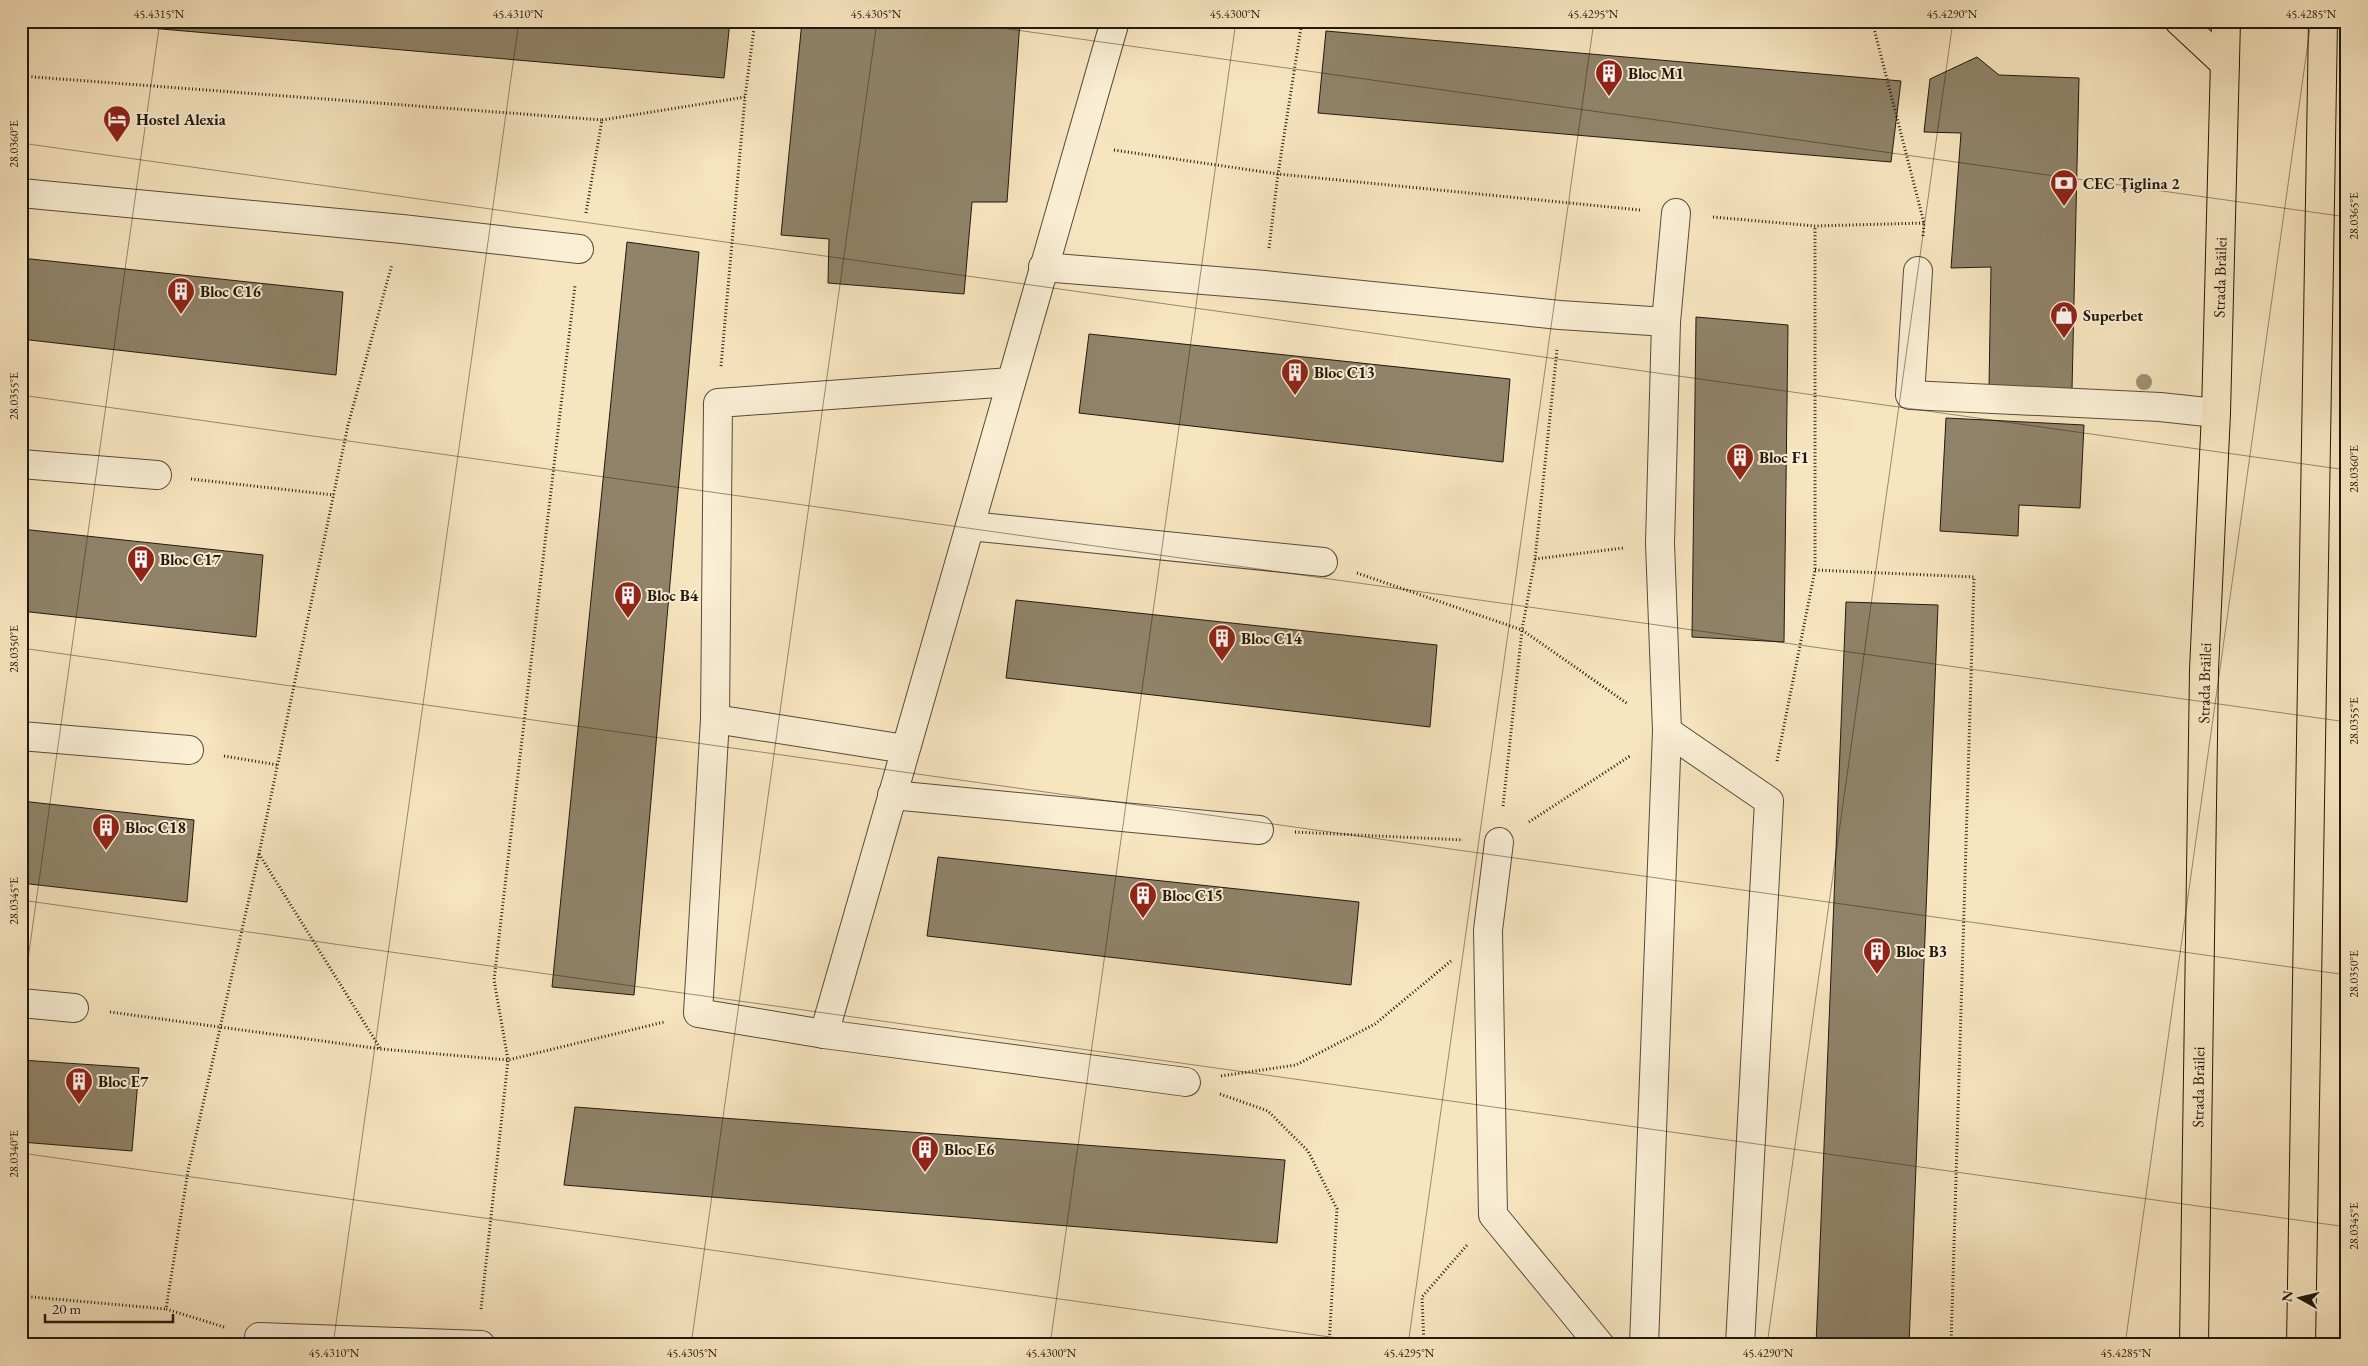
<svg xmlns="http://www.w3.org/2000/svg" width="2368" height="1366" font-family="'EB Garamond',serif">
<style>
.building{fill:#90836a;stroke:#21190e}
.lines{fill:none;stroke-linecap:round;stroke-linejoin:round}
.minor-casing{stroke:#564c3a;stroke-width:30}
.major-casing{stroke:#21190e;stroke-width:30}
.path{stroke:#21190e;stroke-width:3;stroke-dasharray:1 2.5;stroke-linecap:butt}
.minor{stroke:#faeed5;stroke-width:28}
.major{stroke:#f7e5bf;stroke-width:28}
.tree{fill:#9e9176}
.ticks{fill:none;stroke:#21190e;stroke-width:1;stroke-opacity:0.45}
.labels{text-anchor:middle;stroke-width:4;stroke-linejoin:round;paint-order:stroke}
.poi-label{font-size:16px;font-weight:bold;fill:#21190e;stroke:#faeed5;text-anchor:start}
.street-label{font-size:16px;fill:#21190e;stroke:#faeed5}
.neatline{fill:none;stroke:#21190e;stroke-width:2}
.ticks-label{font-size:12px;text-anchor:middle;fill:#21190e}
</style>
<rect width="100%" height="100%" fill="#f7e5bf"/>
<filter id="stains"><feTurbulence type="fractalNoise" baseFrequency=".004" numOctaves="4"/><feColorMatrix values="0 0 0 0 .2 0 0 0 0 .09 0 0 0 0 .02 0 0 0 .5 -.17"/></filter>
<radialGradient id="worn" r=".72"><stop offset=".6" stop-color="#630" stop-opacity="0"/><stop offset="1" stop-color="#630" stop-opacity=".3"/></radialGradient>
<g class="building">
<path d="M151,21H730L724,78L150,28Z"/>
<path d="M802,21H1020L1007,202H972L964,294L828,283L829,239L781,235Z"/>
<path d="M1326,31L1901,81L1891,162L1318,113Z"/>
<path d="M1977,57L1999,75L2079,78L2072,390L1989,388L1991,267L1951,268L1961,133L1924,132L1930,79Z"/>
<path d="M627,242L699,252L634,995L552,987Z"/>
<path d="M21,258L343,292L336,375L21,339Z"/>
<path d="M1696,317L1788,325L1784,642L1692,637Z"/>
<path d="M1089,334L1510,379L1503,462L1079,413Z"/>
<path d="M1946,418L2084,425L2080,508L2019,505L2018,536L1940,531Z"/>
<path d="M21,529L263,555L256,637L21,611Z"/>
<path d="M1016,600L1437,645L1430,727L1006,678Z"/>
<path d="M1846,602L1938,605L1909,1345H1816Z"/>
<path d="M21,801L194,820L187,902L21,883Z"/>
<path d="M938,857L1359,902L1351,985L927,936Z"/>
<path d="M21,1060L139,1068L132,1151L21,1142Z"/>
<path d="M575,1107L1285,1160L1277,1243L564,1185Z"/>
</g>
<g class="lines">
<g class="minor-casing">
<g id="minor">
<path d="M21,193L402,229L579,249"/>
<path d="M1676,213L1666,322L1660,543L1667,731L1769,801L1740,1345"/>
<path d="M1043,267L1265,285L1560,315L1666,322"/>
<path d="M1918,271L1910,395L2160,407L2216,413"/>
<path d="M1011,382L718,403L715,719L698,1013L824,1034L1186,1082"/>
<path d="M21,464L157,475"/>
<path d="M970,526L1323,562"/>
<path d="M715,719L905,749"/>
<path d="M21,736L189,750"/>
<path d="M892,795L1259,830"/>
<path d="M1499,842L1488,930L1493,1215L1600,1345"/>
<path d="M21,1003L74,1008"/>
<path d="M824,1034L1115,21"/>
<path d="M259,1345V1337L481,1345"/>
<path d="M1644,1345L1667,731"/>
</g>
</g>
<g class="major-casing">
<g id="major">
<path d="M2179,21L2225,64"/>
<path id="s1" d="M2194,1345L2204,670L2216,413L2226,21"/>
<path d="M2301,1345L2323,21"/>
</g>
</g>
<g class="path">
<path d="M1872,21L1924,223L1923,236"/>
<path d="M21,76L602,120"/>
<path d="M1114,150L1278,174L1640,210"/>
<path d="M586,213L602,120L745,97L755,21"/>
<path d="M1713,217L1815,226L1924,223"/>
<path d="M1269,248L1278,174L1302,21"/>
<path d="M721,366L745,97"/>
<path d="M191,479L334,495"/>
<path d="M1535,559L1623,548"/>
<path d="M1815,570L1974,577L1951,1345"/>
<path d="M1357,573L1522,630L1628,704"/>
<path d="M224,756L278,765"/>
<path d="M1777,761L1815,570V226"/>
<path d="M1503,806L1522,630L1535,559L1557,350"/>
<path d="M1529,822L1630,756"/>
<path d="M1295,832L1463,840"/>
<path d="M259,854L380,1048"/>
<path d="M110,1012L381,1049L508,1060L664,1022"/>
<path d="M1221,1076L1296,1065L1375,1024L1451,961"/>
<path d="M1220,1094L1268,1111L1308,1151L1337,1209L1329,1345"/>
<path d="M21,1296L166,1309"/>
<path d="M481,1309L508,1060L494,980L575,285"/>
<path d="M224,1327L166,1309L188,1171L259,854L348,425L392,264"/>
<path d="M1424,1345L1422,1297L1468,1244"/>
</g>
<use href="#minor" class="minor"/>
<use href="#major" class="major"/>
</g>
<circle class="tree" cx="2144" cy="382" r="8"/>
<path class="ticks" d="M952,21L2347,217M21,143L2347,470M21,395L2347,722M21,648L2347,975M21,900L2347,1227M21,1009L160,21M21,1153L1387,1345M333,1345L519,21M691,1345L877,21M1050,1345L1236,21M1408,1345L1594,21M1767,1345L1953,21M2125,1345L2311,21"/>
<defs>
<g id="building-pin" transform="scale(1.4375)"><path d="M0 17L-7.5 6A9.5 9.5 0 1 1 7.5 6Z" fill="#8f2418" stroke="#faeed5"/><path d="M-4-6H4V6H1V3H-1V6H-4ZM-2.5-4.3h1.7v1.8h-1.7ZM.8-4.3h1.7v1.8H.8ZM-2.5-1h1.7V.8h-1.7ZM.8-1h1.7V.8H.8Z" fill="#fff"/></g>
<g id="hotel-pin" transform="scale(1.4375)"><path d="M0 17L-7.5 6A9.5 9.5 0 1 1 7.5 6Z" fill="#8f2418" stroke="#faeed5"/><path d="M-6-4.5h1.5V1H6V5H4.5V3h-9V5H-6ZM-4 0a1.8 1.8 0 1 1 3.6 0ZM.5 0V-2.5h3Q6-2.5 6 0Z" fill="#fff"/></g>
<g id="bank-pin" transform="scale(1.4375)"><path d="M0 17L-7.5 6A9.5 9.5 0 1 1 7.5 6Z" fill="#8f2418" stroke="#faeed5"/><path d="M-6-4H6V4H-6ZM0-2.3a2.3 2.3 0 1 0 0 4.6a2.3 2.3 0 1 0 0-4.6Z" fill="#fff"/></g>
<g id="shop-pin" transform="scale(1.4375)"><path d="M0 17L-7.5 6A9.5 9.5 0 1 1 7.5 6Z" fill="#8f2418" stroke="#faeed5"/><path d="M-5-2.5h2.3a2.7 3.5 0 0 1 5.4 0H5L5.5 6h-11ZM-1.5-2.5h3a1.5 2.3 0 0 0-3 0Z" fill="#fff"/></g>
</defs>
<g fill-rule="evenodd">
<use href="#building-pin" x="1609" y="73"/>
<use href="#hotel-pin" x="117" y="119"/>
<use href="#bank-pin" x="2064" y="183"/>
<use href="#building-pin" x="181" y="291"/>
<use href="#shop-pin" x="2064" y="315"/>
<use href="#building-pin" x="1295" y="372"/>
<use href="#building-pin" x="1740" y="457"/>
<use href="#building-pin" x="141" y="559"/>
<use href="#building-pin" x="628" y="595"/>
<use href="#building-pin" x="1222" y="638"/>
<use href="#building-pin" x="106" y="827"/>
<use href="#building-pin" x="1143" y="895"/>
<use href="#building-pin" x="1877" y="951"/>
<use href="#building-pin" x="79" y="1081"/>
<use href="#building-pin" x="925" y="1149"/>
</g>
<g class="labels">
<g class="poi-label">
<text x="1628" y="79">Bloc M1</text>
<text x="136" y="125">Hostel Alexia</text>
<text x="2083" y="189">CEC Țiglina 2</text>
<text x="200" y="297">Bloc C16</text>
<text x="2083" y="321">Superbet</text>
<text x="1314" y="378">Bloc C13</text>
<text x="1759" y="463">Bloc F1</text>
<text x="160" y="565">Bloc C17</text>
<text x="647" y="601">Bloc B4</text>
<text x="1241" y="644">Bloc C14</text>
<text x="125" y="833">Bloc C18</text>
<text x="1162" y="901">Bloc C15</text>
<text x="1896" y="957">Bloc B3</text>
<text x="98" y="1087">Bloc E7</text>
<text x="944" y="1155">Bloc E6</text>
</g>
<g class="street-label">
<text dy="6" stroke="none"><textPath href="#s1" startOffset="1068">Strada Brăilei</textPath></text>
<text dy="6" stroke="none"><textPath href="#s1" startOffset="662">Strada Brăilei</textPath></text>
<text dy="6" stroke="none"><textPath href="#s1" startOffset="258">Strada Brăilei</textPath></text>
</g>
</g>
<rect width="2368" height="1366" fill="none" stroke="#f7e5bf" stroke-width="55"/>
<g transform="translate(2300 1298) rotate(278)" stroke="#faeed5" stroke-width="4" paint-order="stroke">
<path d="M0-4L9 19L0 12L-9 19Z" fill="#21190e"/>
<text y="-8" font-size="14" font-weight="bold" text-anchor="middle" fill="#21190e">N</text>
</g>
<path d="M45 1314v8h128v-8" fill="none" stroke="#21190e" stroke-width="2.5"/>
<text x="52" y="1314" font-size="15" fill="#21190e" stroke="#faeed5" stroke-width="4" paint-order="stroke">20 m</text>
<rect x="28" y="28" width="2312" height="1310" class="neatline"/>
<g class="ticks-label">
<text x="159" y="18">45.4315°N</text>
<text x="518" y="18">45.4310°N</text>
<text x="876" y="18">45.4305°N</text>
<text x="1235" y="18">45.4300°N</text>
<text x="1593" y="18">45.4295°N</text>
<text x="1952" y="18">45.4290°N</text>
<text x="2311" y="18">45.4285°N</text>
<text transform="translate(14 144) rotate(-90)" y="4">28.0360°E</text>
<text transform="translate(2354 216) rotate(-90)" y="4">28.0365°E</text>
<text transform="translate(14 396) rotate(-90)" y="4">28.0355°E</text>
<text transform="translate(2354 469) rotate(-90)" y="4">28.0360°E</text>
<text transform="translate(14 649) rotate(-90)" y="4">28.0350°E</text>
<text transform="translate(2354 721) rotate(-90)" y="4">28.0355°E</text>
<text transform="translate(14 901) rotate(-90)" y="4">28.0345°E</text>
<text transform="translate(2354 974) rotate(-90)" y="4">28.0350°E</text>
<text transform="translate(14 1154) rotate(-90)" y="4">28.0340°E</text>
<text transform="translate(2354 1226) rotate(-90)" y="4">28.0345°E</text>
<text x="334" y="1357">45.4310°N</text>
<text x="692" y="1357">45.4305°N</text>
<text x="1051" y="1357">45.4300°N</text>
<text x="1409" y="1357">45.4295°N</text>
<text x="1768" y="1357">45.4290°N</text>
<text x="2126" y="1357">45.4285°N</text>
</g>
<rect width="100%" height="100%" filter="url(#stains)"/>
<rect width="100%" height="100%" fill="url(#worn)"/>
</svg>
